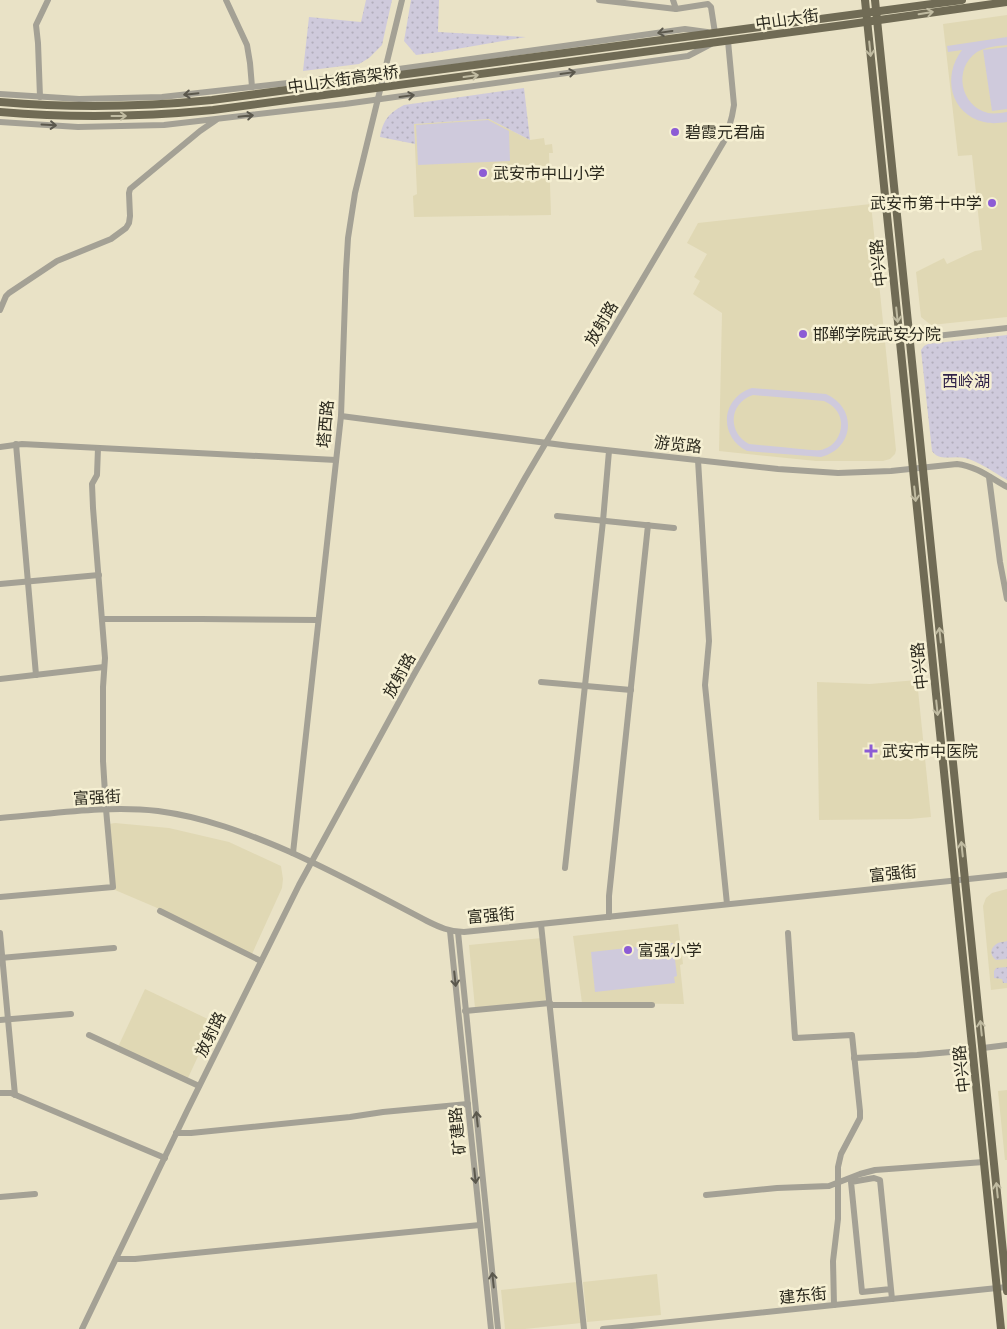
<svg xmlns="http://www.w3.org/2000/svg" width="1007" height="1329" font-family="'Exo 2','Noto Sans SC',sans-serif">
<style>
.built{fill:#e0d8b4}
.grass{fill:url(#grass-dots)}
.garden{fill:#cfcadc;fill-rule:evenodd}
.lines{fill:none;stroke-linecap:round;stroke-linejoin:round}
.minor{stroke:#a4a195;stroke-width:6}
.major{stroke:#706b55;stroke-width:8}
.oneway{stroke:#c0bba1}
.oneway2{stroke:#5b584d}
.poi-dot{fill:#8c5cd5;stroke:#f6f0d3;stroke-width:2}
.labels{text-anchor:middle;stroke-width:5;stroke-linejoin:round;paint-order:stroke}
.street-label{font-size:16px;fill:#2a281d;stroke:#f6f0d3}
.poi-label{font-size:16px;fill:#2a281d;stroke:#f6f0d3;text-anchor:start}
.park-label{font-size:16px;fill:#302249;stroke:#f6f0d3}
</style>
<defs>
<pattern id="grass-dots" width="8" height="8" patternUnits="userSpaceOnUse" patternTransform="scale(1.25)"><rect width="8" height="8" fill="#cfcadc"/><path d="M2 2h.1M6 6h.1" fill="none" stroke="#b2aebc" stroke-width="1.8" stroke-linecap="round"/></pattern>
</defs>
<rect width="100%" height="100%" fill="#e9e2c6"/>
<g class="built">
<path d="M1007,15V317L931,325L921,317L916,272L944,258L947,264L975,251L982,250L972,155L958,156L943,24Z"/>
<path d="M489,119L530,140L544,138L545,145L552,144L553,153H549L551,215L414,217L413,196L417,194L414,124Z"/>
<path d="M871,204L896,450L895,454L890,459L883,461H816L719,451L722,313L693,294L700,281L694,277L707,254L687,243L698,223Z"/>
<path d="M917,680L931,817L910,819L819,820L817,682L870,684Z"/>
<path d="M115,823L169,828L229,842L281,866L283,879L282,888L252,954L155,907L115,890L109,824Z"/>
<path d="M1007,889V988L991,990L983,906L986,898L992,893Z"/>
<path d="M678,924L683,964L680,965L684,1004L582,1003L573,936Z"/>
<path d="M542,938L549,1002L475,1008L469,945Z"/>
<path d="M145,989L214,1022L187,1080L118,1047Z"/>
<path d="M1007,1090V1160H1005L998,1091Z"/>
<path d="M657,1274L661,1315L587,1322L583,1282Z"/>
<path d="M577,1282L581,1323L525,1329H505L501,1290Z"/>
</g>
<g class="grass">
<path d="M366,0H392L382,45L369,58L359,64L303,71L309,17L361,22Z"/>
<path d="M411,0H439L438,32L526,37L439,52L416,55L404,41Z"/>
<path d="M524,88L530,140L489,119L414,124L415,144L380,137C383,120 389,113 404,105Z"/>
<path d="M1007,335V480C995,473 978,461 965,458C953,455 939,462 932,451L921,350L924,346L928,344Z"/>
<path d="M1007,941V959L996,960C989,955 990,947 998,943C999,942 1006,942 1007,941Z"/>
<path d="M1007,967V983H1003L1002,979L994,978V971L996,968Z"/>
</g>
<g class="garden">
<path d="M1007,37V45C997,46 986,47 977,52C953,68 960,106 988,113C994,114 1001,113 1007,112V122C999,123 992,124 984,122C950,114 942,76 962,50L948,52L947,46Z"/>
<path d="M1007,47V109L992,111L983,50Z"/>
<path d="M488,120L509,131L510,161L418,165L416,125Z"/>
<path d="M752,388L826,394C858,408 854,449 821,457L747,451C718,436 721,398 752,388ZM753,395L824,401C833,405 840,412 841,422C842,434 835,446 824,449C817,452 807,449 800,449C783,447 766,446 749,444C727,432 729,403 753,395Z"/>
<path d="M673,943L677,976L674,977L675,983L595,992L591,952Z"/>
</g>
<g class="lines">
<g class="minor">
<path d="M226,0L247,45L250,63L252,87"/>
<path d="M599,0L676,9L708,4L711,7L715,33"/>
<path d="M673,0L676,9"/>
<path d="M0,94L79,99L162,97L341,77L685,29L707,32"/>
<path d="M40,97L38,43L36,25L48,0"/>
<path d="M0,122L78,127L164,125L345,104L688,56L711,44"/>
<path d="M0,310L6,296L9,293L57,261L111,239L126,228L129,223L130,216L129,193L130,189L200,131L216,120"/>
<path d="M910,339L1007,328"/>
<path d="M341,416L570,446L778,469L838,473L891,471L957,464C976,466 991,478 1007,487"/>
<path d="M16,444L36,675"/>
<path d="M0,447L22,444L336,460"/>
<path d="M698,460L709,641L705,685L727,904"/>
<path d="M989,477L1000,562L1007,599"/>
<path d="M557,516L674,528"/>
<path d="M0,584L99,575"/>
<path d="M102,619H201L318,620"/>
<path d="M0,679L104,667"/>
<path d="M541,682L631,690"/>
<path d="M0,818C53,814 106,805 158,811C204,817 246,833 288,851C335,872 381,897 427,921C439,927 450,932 464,932L1007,875"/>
<path d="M293,853L341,416L346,271L348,238L355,193L402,0"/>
<path d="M565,868L603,521L609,451"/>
<path d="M0,897L113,887L106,809L103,761V687L105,658L93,508L92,484L97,475L98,448"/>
<path d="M160,911L261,961"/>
<path d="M609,917V896L648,525"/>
<path d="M541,924L584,1329"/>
<path d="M450,931L491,1329"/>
<path d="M458,932L498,1329"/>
<path d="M0,933L15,1095"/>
<path d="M788,933L795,1038L852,1035L860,1111V1118L841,1154L838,1167V1219L833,1261L834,1305"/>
<path d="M0,958L114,948"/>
<path d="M550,1005H652"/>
<path d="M465,1011L550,1003"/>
<path d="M0,1020L71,1014"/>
<path d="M89,1035L199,1086"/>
<path d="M983,1048L1007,1045"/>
<path d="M854,1058L917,1055L973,1050"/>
<path d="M0,1093H11L18,1096L165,1158"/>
<path d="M176,1133H191L350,1117L383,1112L468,1104"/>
<path d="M706,1195L777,1188L829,1186L860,1174L875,1170L984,1162"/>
<path d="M0,1197L35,1194"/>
<path d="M116,1259H135L480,1225"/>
<path d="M891,1289L862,1292L851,1182L874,1178L880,1180L892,1299"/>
<path d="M82,1329L187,1111L299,885L412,678L525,478L726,138L732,116L734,105L728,41"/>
<path d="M603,1329L1007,1287"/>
</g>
<g class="major">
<path d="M865,0L1001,1329"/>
<path d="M875,0L1007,1291"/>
<path d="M0,102C71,108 142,107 212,100L962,0"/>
<path d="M0,112C71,118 142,117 213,110L844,25L1007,2"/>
</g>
</g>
<defs><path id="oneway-shaft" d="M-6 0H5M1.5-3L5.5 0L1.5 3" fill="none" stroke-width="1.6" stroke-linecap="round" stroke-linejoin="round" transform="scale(1.25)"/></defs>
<g class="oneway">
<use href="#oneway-shaft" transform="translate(926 13) rotate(-9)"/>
<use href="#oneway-shaft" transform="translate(870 49) rotate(84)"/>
<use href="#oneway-shaft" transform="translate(471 76) rotate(-8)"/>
<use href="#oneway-shaft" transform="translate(119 116)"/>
<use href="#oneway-shaft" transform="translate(897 315) rotate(84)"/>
<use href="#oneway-shaft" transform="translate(915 494) rotate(84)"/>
<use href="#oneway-shaft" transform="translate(940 635) rotate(-96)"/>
<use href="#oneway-shaft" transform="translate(937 708) rotate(84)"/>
<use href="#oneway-shaft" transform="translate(962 849) rotate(-96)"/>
<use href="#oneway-shaft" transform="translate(981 1028) rotate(-96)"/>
<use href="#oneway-shaft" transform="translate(997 1190) rotate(-96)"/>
</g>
<g class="oneway2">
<use href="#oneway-shaft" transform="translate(665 32) rotate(172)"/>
<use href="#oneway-shaft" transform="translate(568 73) rotate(-8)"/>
<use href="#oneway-shaft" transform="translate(191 94) rotate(174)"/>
<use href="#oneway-shaft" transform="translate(407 96) rotate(-8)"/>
<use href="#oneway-shaft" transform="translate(246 116) rotate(-6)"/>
<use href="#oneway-shaft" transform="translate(49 125) rotate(3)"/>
<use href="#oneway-shaft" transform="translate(455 979) rotate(84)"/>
<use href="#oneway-shaft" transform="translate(477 1119) rotate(-96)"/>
<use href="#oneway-shaft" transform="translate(475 1176) rotate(84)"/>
<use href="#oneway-shaft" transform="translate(493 1280) rotate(-96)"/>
</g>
<g class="poi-dot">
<circle cx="675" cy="132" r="5"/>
<circle cx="483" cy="173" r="5"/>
<circle cx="992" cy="203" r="5"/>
<circle cx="803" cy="334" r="5"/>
<path d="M868.5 743.5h5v5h5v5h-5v5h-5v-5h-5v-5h5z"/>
<circle cx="628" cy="950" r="5"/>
</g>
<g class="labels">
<g class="street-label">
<text transform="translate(787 19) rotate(-8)" y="6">中山大街</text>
<text transform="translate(343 79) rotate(-8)" y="6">中山大街高架桥</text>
<text transform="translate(878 263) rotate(-96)" y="6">中兴路</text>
<text transform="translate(601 323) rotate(-59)" y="6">放射路</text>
<text transform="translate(325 424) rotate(-85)" y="6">塔西路</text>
<text transform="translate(678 444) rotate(6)" y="6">游览路</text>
<text transform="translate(919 666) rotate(-96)" y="6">中兴路</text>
<text transform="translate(399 675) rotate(-61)" y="6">放射路</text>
<text transform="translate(97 797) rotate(-3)" y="6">富强街</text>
<text transform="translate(893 873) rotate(-6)" y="6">富强街</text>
<text transform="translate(491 915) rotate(-5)" y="6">富强街</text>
<text transform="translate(210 1034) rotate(-64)" y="6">放射路</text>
<text transform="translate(961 1069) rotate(-96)" y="6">中兴路</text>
<text transform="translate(457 1131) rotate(-96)" y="6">矿建路</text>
<text transform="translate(803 1295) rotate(-6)" y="6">建东街</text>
</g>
<g class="poi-label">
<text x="685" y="138">碧霞元君庙</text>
<text x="493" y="179">武安市中山小学</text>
<text x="982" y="209" text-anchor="end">武安市第十中学</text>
<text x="813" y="340">邯郸学院武安分院</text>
<text x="882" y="757">武安市中医院</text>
<text x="638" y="956">富强小学</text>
</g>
<g class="park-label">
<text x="966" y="387">西岭湖</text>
</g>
</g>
</svg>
